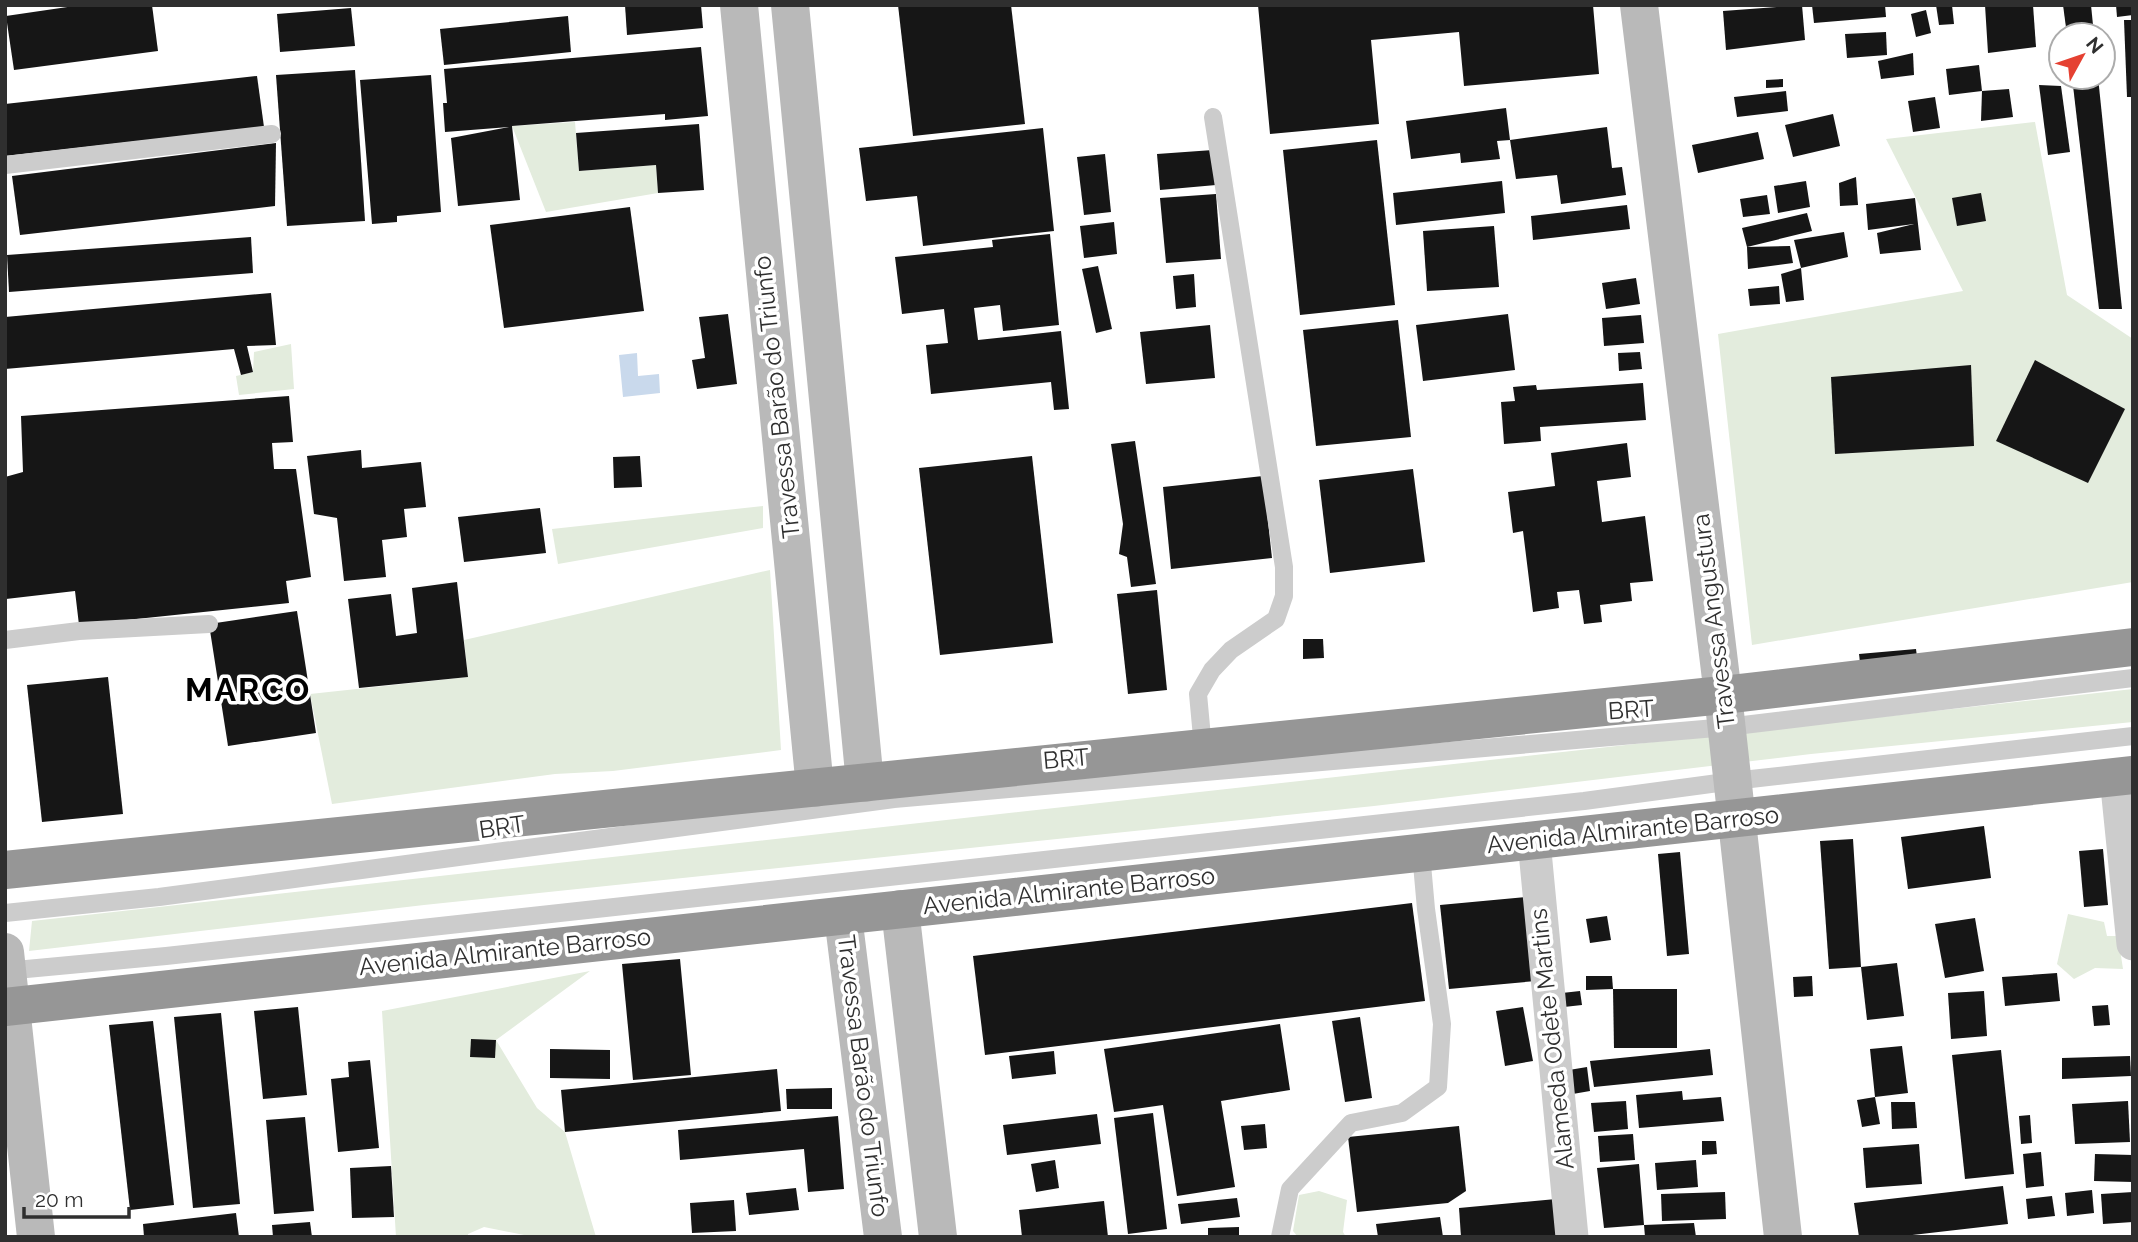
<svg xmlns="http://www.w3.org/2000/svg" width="2138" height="1242" font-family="Raleway,sans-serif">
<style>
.green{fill:#e3ecdd}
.water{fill:#c9d9ec}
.building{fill:#161616}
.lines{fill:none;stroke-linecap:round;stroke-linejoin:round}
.lane{stroke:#ccc;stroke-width:18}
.street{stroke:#ccc;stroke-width:33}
.secondary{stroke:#b9b9b9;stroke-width:38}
.highway{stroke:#969696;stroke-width:38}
.labels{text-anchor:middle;stroke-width:7;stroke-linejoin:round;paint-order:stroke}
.street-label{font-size:24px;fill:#2f2f2f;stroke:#fff}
.district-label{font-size:32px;font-weight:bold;letter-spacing:2px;fill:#000;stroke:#fff}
</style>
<rect width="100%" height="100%" fill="#fff"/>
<g class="green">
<path d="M575,122L579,171L656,165L658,193L546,212L512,126Z"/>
<path d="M2035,122L2067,295L2133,339V582L1752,645L1718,334L1963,291L1886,139Z"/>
<path d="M291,344L294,389L239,395L236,376L253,372L254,352Z"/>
<path d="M763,506V528L558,564L552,529Z"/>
<path d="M770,570L781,750L613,771L555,774L332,804L310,694L468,677L464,640Z"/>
<path d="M2133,689V722L1811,754L1374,806L424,905L29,951L32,921Z"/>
<path d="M2068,914L2104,922L2107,936H2118L2123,969L2095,968L2074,979L2057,964Z"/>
<path d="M590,971L496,1040L537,1108L565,1132L596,1237H534L484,1227L468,1234V1237H396L382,1011Z"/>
<path d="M1319,1191L1347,1200L1343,1232L1346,1237H1298L1293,1231L1299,1195Z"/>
</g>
<path class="water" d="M637,353L638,376L659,374L660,393L623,397L619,355Z"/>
<g class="building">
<path d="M81,5H152L158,51L14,70L6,16Z"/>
<path d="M625,5H701L703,28L627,35Z"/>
<path d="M898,5H1011L1025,124L913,136Z"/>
<path d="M1258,5H1593L1599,74L1464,86L1459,32L1371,40L1379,124L1270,134Z"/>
<path d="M1802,5L1805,40L1726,50L1723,11Z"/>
<path d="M1812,5H1885L1886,17L1814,23Z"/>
<path d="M1936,5H1952L1954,24L1939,25Z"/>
<path d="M1985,5H2033L2036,47L1988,53Z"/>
<path d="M2063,5H2091L2094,35H2067Z"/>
<path d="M2116,5H2133V15L2117,17Z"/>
<path d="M351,8L355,46L280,52L277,14Z"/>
<path d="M1926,10L1931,33L1916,37L1911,14Z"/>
<path d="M568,16L571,52L444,65L440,29Z"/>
<path d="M2124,20H2133V97H2127Z"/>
<path d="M1886,32L1887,55L1847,58L1845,34Z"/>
<path d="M701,47L708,116L665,120V114L512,126L520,200L458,206L451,138L509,127L445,132L443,103H447L444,69Z"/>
<path d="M1913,53L1914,75L1881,79L1878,61Z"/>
<path d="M1979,65L1982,91L1949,95L1946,69Z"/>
<path d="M355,70L365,221L287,226L276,75Z"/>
<path d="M431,75L441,212L397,216V222L372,224L360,80Z"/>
<path d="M257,76L264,127L5,156V104Z"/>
<path d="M2072,77H2098L2122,309H2099Z"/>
<path d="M1783,79V87L1766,88V80Z"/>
<path d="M2039,85L2061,86L2070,152L2048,155Z"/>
<path d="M2009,89L2013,117L1981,121L1982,91Z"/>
<path d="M1786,91L1788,111L1737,117L1734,97Z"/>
<path d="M1935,97L1940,128L1913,132L1908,101Z"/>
<path d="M1506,108L1510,140L1497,141L1500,159L1461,163L1460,153L1411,159L1406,121Z"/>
<path d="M1833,114L1840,146L1793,157L1785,125Z"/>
<path d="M699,124L704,190L658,193L656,165L579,171L576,133Z"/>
<path d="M1607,127L1612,168L1622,167L1626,195L1561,204L1557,175L1516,179L1510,140Z"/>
<path d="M1043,128L1054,231L923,246L917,196L866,201L859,148Z"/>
<path d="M1758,132L1764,159L1698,173L1692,145Z"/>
<path d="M1377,140L1395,305L1300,315L1283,150Z"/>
<path d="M276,143L275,206L20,235L12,176Z"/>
<path d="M1213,150L1216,185L1160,190L1157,154Z"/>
<path d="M1105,154L1111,212L1084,215L1077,157Z"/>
<path d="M1856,177L1858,205L1840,206L1839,183Z"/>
<path d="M1502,181L1505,213L1396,225L1393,193Z"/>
<path d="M1806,181L1810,207L1778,213L1774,186Z"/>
<path d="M1981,193L1986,221L1957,226L1952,198Z"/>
<path d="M1216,194L1221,259L1166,263L1160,198Z"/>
<path d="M1767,195L1770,214L1743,217L1740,199Z"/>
<path d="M1915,198L1921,250L1880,254L1877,233L1914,224L1868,230L1866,204Z"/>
<path d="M1627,205L1630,229L1533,240L1531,216Z"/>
<path d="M630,207L644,311L504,328L490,225Z"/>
<path d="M1807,213L1812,231L1747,247L1790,246L1793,263L1748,269L1747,247L1742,228Z"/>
<path d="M1114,222L1117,254L1084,258L1080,226Z"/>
<path d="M1494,226L1499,287L1427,291L1423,231Z"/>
<path d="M1844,232L1848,257L1801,268L1794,240Z"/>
<path d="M1050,234L1059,325L1003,331L1000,305L974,308L978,340L1061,331L1069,409L1054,410L1051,382L931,394L926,345L948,343L944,309L902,314L895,257L993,247L992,240Z"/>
<path d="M251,237L253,273L9,292L7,255Z"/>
<path d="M1098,266L1112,329L1096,333L1082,269Z"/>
<path d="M1801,268L1804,300L1786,302L1781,274Z"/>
<path d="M1194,274L1196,307L1176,309L1173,276Z"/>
<path d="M1636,278L1640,304L1606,309L1602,283Z"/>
<path d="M1779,286L1780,304L1750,306L1748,289Z"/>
<path d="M271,293L276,345L247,346L253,372L241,375L234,349L5,369V317Z"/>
<path d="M728,314L737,384L697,389L692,360L705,358L699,317Z"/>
<path d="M1508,314L1515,370L1423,381L1416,325Z"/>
<path d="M1641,315L1644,343L1604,346L1602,318Z"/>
<path d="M1398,320L1411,437L1316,446L1303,330Z"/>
<path d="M1210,325L1215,378L1146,384L1140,332Z"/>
<path d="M1640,352L1642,369L1619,371L1618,353Z"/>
<path d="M2035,360L2125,409L2088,483L1996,441Z"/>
<path d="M1971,365L1974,446L1835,454L1831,377Z"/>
<path d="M1643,383L1646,420L1540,427L1541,441L1504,444L1501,402L1515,401L1513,387L1536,385L1537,390Z"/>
<path d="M289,396L293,442L272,443L274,469H296L311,577L286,581L289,603L79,625L75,591L6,599L5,477L23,472L21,416Z"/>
<path d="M1135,441L1156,584L1131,587L1127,557L1119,554L1123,524L1111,444Z"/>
<path d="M1627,443L1631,477L1597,481L1602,522L1645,516L1653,581L1630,583L1632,601L1600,605L1602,622L1584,624L1579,590L1557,592L1559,608L1533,612L1523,531L1513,533L1508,492L1555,486L1551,453Z"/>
<path d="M361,450L362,468L421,462L426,507L404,509L407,537L382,540L386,577L344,581L337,518L314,514L307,456Z"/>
<path d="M640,456L642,487L614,488L613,457Z"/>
<path d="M1032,456L1053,643L940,655L919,468Z"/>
<path d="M1413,469L1425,562L1330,573L1319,480Z"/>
<path d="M1263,476L1272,558L1171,569L1163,487Z"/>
<path d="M540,508L546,553L464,562L458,517Z"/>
<path d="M457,582L468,677L359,688L348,599L391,594L396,636L417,633L412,588Z"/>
<path d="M1157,590L1167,690L1128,694L1117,594Z"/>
<path d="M297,611L316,733L228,746L209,624Z"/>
<path d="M1303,639H1323L1324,658L1303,659Z"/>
<path d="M1916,649L1918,665L1861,671L1859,654Z"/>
<path d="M108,677L123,814L42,822L27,685Z"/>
<path d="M1984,826L1991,878L1908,889L1901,837Z"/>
<path d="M1853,839L1861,967L1829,969L1820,841Z"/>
<path d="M2103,849L2108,905L2084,907L2079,851Z"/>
<path d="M1680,852L1689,954L1667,956L1658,854Z"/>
<path d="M1527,897L1536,981L1449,989L1440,905Z"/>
<path d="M1412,903L1425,1001L985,1055L973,956Z"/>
<path d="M1607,916L1611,940L1590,943L1586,919Z"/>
<path d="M1975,918L1984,971L1945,978L1935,924Z"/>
<path d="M680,959L691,1075L633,1080L622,964Z"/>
<path d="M1897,963L1904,1016L1867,1020L1861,967Z"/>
<path d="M2057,973L2060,1001L2005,1006L2002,977Z"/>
<path d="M1586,976H1612L1613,989L1586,990Z"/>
<path d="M1812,976L1813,996L1794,997L1793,977Z"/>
<path d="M1613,989H1677V1048H1614Z"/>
<path d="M1580,991L1582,1005L1555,1008L1553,994Z"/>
<path d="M1984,991L1987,1036L1951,1039L1948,993Z"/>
<path d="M2108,1005L2110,1025L2094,1026L2092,1006Z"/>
<path d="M298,1007L307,1095L263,1099L254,1011Z"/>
<path d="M1523,1007L1533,1061L1505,1066L1496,1011Z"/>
<path d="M221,1013L240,1204L193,1208L174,1017Z"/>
<path d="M1360,1017L1372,1098L1345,1102L1332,1021Z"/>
<path d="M153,1021L174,1205L130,1210L109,1025Z"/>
<path d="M1280,1024L1290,1090L1221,1101L1235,1187L1177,1196L1163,1105L1114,1112L1104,1049Z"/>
<path d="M471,1039L496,1040L495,1058L470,1057Z"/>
<path d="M1902,1046L1908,1093L1875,1097L1880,1124L1862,1127L1857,1100L1875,1097L1870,1049Z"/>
<path d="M550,1049L610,1050V1079L550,1078Z"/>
<path d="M1710,1049L1713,1075L1594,1087L1590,1061Z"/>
<path d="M2001,1050L2014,1174L1965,1179L1952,1055Z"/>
<path d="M1054,1051L1056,1074L1012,1079L1009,1056Z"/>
<path d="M2130,1056L2131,1076L2062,1079V1058Z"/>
<path d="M370,1060L379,1148L338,1152L331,1079L349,1077L348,1062Z"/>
<path d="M1587,1067L1590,1091L1567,1095L1563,1071Z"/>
<path d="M777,1069L781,1111L565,1132L561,1090Z"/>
<path d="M832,1088V1109H787L786,1089Z"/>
<path d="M1682,1091L1683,1100L1721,1097L1724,1121L1639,1128L1636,1095Z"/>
<path d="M1626,1101L1628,1129L1594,1132L1591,1103Z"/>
<path d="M2128,1101L2130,1142L2075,1144L2072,1104Z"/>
<path d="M1891,1102H1915L1917,1128L1892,1129Z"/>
<path d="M1153,1113L1167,1229L1128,1234L1114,1118Z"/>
<path d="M1097,1114L1101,1144L1007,1155L1003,1125Z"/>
<path d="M2030,1115L2032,1143L2021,1144L2019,1116Z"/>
<path d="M838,1116L844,1189L808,1192L804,1149L680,1160L678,1130Z"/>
<path d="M305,1117L314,1211L274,1214L266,1120Z"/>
<path d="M1265,1124L1267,1148L1244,1150L1241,1126Z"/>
<path d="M1459,1126L1466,1191L1448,1203L1357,1212L1348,1137Z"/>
<path d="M1633,1134L1635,1160L1600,1162L1598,1136Z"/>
<path d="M1702,1141H1716L1717,1154L1702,1155Z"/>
<path d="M1919,1144L1922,1184L1866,1188L1863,1148Z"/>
<path d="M2041,1152L2044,1186L2026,1188L2023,1154Z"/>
<path d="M2095,1154L2133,1155V1182L2094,1181Z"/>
<path d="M1055,1160L1059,1188L1036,1192L1031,1164Z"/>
<path d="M1696,1160L1698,1187L1657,1190L1655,1163Z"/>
<path d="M1639,1164L1644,1225L1694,1223L1696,1237H1645L1644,1225L1604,1228L1597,1168Z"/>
<path d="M391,1166L394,1217L352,1218L350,1168Z"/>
<path d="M2003,1186L2008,1224L1895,1237H1859L1854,1203Z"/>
<path d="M796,1188L799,1210L749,1215L746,1193Z"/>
<path d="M2092,1190L2094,1213L2067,1216L2065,1193Z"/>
<path d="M1725,1192L1726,1219L1662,1221L1661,1194Z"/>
<path d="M2133,1192V1222L2103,1224L2101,1194Z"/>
<path d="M2052,1196L2055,1216L2028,1219L2026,1199Z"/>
<path d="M1237,1198L1240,1217L1181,1224L1178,1204Z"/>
<path d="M1556,1199L1560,1237H1461L1459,1208Z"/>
<path d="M734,1200L736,1231L692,1233L690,1203Z"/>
<path d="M1104,1201L1108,1237H1022L1019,1210Z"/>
<path d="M236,1213L239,1237H144L143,1224Z"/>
<path d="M1440,1217L1443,1237H1378L1376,1224Z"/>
<path d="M310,1222L312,1237H273L272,1225Z"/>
<path d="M1239,1227V1237H1208V1228Z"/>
</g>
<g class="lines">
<g class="lane">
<path d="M5,165L272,134"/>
<path d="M5,640L79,631L209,624"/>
<path d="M1203,748L1198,694L1212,670L1231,650L1276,619L1284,596V567L1213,117"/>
<path d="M5,913L159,897L894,799L1727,727L2133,678"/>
<path d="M5,971L166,956L1584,801L1733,781L2133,736"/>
<path d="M1280,1237L1290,1189L1351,1123L1402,1113L1438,1087L1442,1024L1426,909L1421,853"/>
</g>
<g class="street">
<path d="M2116,777L2133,944"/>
<path d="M1534,841L1572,1237"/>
</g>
<g class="secondary">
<path d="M739,5L815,788"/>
<path d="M790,5L865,783"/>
<path d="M1639,5L1723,695L1783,1237"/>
<path d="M900,909L938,1237"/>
<path d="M843,916L883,1237"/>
<path d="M5,952L36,1237"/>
</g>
<g class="highway">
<path d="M5,870L1723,695L2133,647"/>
<path d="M5,1007L2133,775"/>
</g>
</g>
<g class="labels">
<g class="street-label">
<text transform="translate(777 397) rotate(-96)" y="8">Travessa Barão do Triunfo</text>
<text transform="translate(1714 621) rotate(-97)" y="8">Travessa Angustura</text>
<text transform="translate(1631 710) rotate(-4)" y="8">BRT</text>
<text transform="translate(1066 759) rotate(-5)" y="8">BRT</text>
<text transform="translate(502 827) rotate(-8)" y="8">BRT</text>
<text transform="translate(1633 830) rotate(-6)" y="8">Avenida Almirante Barroso</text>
<text transform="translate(1069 891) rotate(-6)" y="8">Avenida Almirante Barroso</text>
<text transform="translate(505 952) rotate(-6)" y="8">Avenida Almirante Barroso</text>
<text transform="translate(1552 1039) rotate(-96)" y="8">Alameda Odete Martins</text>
<text transform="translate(863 1076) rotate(83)" y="8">Travessa Barão do Triunfo</text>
</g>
<g class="district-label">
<text x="248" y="701">MARCO</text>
</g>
</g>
<rect width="2138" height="1242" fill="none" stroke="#2f2f2f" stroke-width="14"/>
<g transform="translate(2082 56) rotate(50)"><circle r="33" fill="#ffffff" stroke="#acacac" stroke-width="2"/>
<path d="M0-5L12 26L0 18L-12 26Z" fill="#e54132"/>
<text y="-10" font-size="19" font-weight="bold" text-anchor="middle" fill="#2f2f2f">N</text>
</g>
<path d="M24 1207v10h105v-10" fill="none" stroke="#2f2f2f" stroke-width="3.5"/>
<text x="35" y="1207" font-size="21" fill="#2f2f2f" stroke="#ffffff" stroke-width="5" paint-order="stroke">20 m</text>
</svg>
